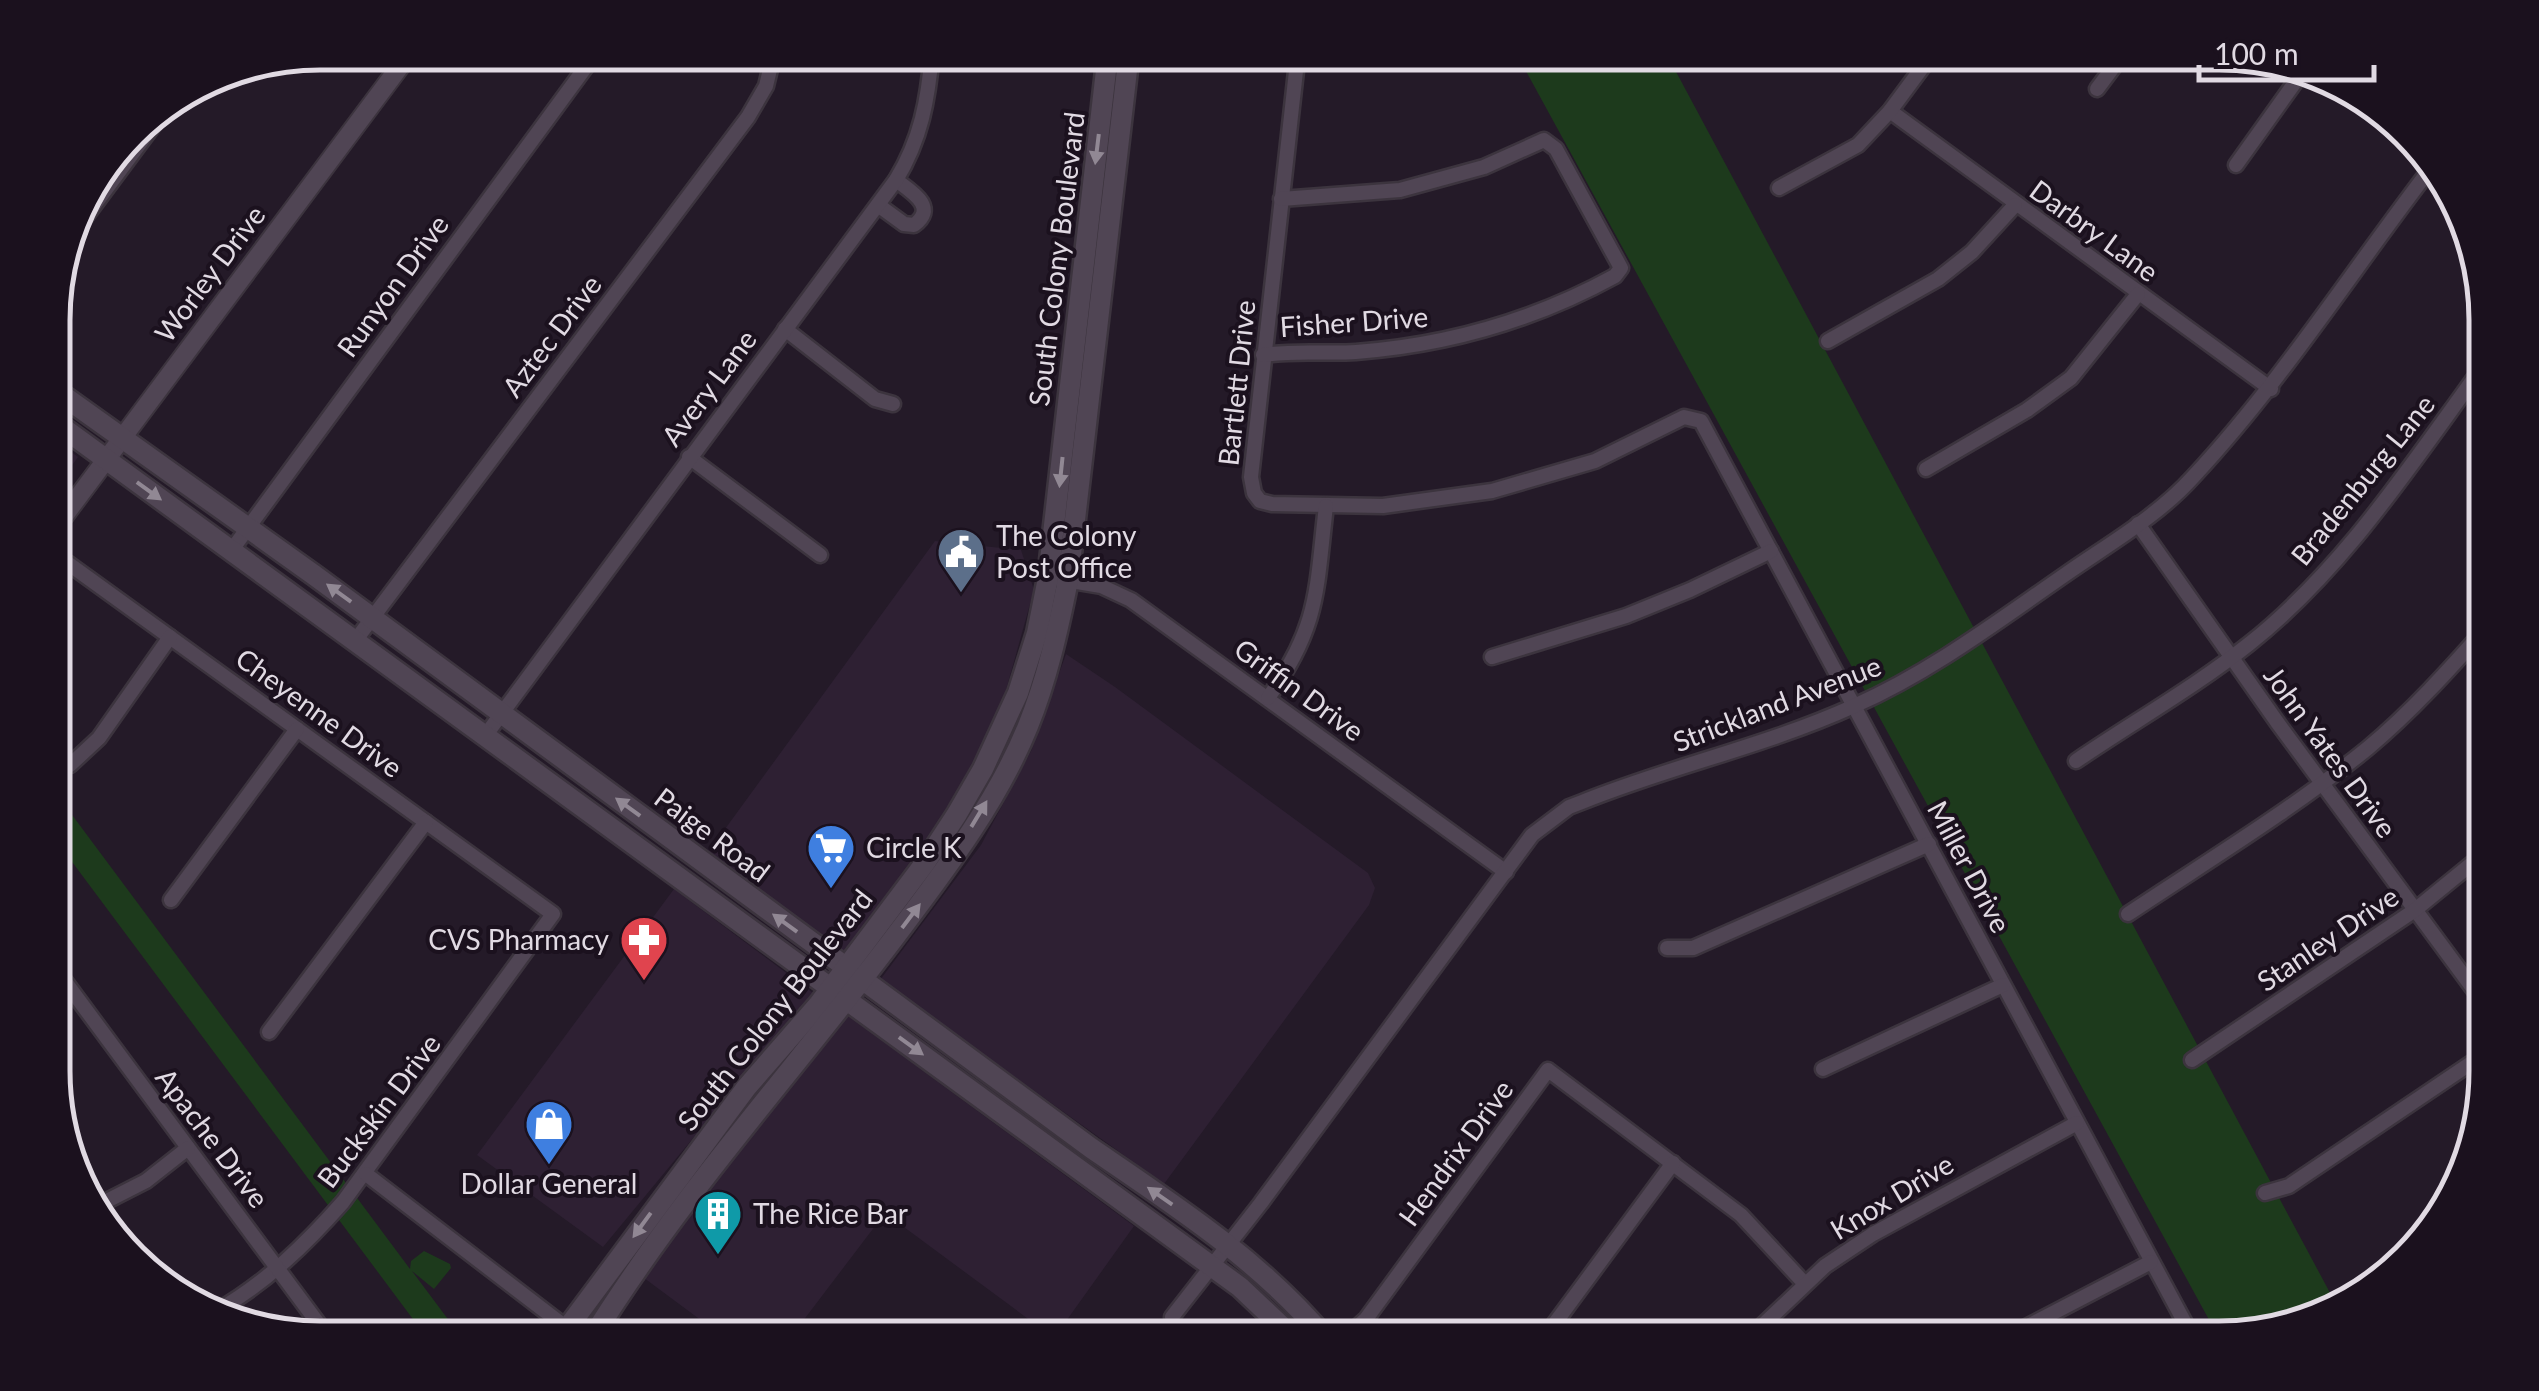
<svg xmlns="http://www.w3.org/2000/svg" width="2539" height="1391" font-family="Lato,sans-serif">
<style>
.built{fill:#2e2033}
.green{fill:#1d3a1c}
.lines{fill:none;stroke-linecap:round;stroke-linejoin:round}
.minor-casing{stroke:#3c343e;stroke-width:19}
.tertiary-casing{stroke:#3c343e;stroke-width:22}
.secondary-casing{stroke:#3c343e;stroke-width:25}
.minor{stroke:#504554;stroke-width:14}
.tertiary{stroke:#504554;stroke-width:18}
.secondary{stroke:#504554;stroke-width:20}
.oneway{fill:#918894}
.labels{text-anchor:middle;stroke-width:8;stroke-linejoin:round;paint-order:stroke}
.street-label{font-size:28px;fill:#e1dae3;stroke:#1b111e}
.poi-label{font-size:28px;fill:#e1dae3;stroke:#1b111e;text-anchor:start}
.rim{fill:none;stroke:#e1dae3;stroke-width:5}
</style>
<rect width="100%" height="100%" fill="#241a28"/>
<g class="built">
<path d="M55,440L78,457L55,489Z"/>
<path d="M935,541L1021,550L1034,590L999,715L950,810L844,952L709,851Z"/>
<path d="M1066,654L1115,687L1368,873L1375,888L1369,905L1164,1184L880,980L981,845L1031,751Z"/>
<path d="M674,889L813,993L603,1247L477,1155Z"/>
<path d="M847,1015L1134,1226L1054,1338L885,1213L790,1338H725L640,1275Z"/>
</g>
<g class="green">
<path d="M1522,53H1666L2336,1304L2236,1338H2219L1521,62L1525,58Z"/>
<path d="M55,792L410,1269L411,1261L424,1251L450,1264L451,1268L434,1289L412,1271L462,1338H427L55,839Z"/>
</g>
<g class="lines">
<g class="minor-casing">
<g id="minor">
<path d="M1298,53L1251,477L1254,493L1260,501L1272,504L1383,506L1492,491L1595,461L1684,417L1701,421L2193,1338"/>
<path d="M2097,89L2124,53"/>
<path d="M1890,111L2271,389"/>
<path d="M2236,165L2301,74"/>
<path d="M1779,188L1858,145L1890,111L1933,53"/>
<path d="M878,205L904,224L914,225C938,207 912,192 896,180"/>
<path d="M69,239L170,103"/>
<path d="M785,329L875,399L893,404"/>
<path d="M1828,341L1938,279L1972,252L2015,205"/>
<path d="M1263,355C1295,350 1325,354 1356,352C1449,345 1533,321 1615,276L1621,268L1556,149L1544,140L1484,167L1400,190L1281,199"/>
<path d="M689,457L820,555"/>
<path d="M1926,469L2027,410L2071,378L2138,294"/>
<path d="M2138,524L2277,722L2486,1006"/>
<path d="M231,551L596,53"/>
<path d="M55,554L553,914L343,1202C306,1244 267,1282 217,1311"/>
<path d="M1059,579L1101,586L1131,600L1506,872"/>
<path d="M355,641L748,117L766,86L774,53"/>
<path d="M1492,657L1626,616L1690,590L1771,551"/>
<path d="M1268,698C1320,625 1316,590 1326,506"/>
<path d="M485,736L896,180C921,139 928,100 932,53"/>
<path d="M2076,761C2133,722 2195,687 2249,644C2345,568 2414,460 2486,362"/>
<path d="M70,765L99,738L170,637"/>
<path d="M171,900L297,729"/>
<path d="M2128,914C2209,860 2293,809 2368,748C2411,712 2449,670 2486,628"/>
<path d="M1667,948H1693L1929,844"/>
<path d="M55,968L329,1338"/>
<path d="M269,1032L426,822"/>
<path d="M2192,1060L2415,910L2486,852"/>
<path d="M1823,1069L2003,985"/>
<path d="M366,1174L580,1338"/>
<path d="M2265,1193L2289,1186L2486,1053"/>
<path d="M93,1208L146,1181L188,1148"/>
<path d="M1172,1317L1261,1203L1532,835L1569,807L1582,802C1671,766 1766,746 1854,706C1931,672 1998,621 2066,574C2109,544 2158,516 2193,477C2283,380 2353,269 2434,164"/>
<path d="M913,1338H918"/>
<path d="M1345,1338L1366,1319L1548,1070L1741,1215L1805,1284"/>
<path d="M1544,1338L1673,1163"/>
<path d="M1749,1338L1825,1266L1873,1234L2077,1123"/>
<path d="M2005,1338L2151,1262"/>
</g>
</g>
<g class="tertiary-casing">
<path id="tertiary" d="M55,528L410,53"/>
</g>
<g class="secondary-casing">
<g id="secondary">
<path d="M55,390L314,575L1091,1148C1173,1204 1261,1261 1325,1338"/>
<path d="M55,422L1240,1287L1294,1338"/>
<path d="M560,1338L746,1088L819,1004L925,863L957,814L983,769L1018,693L1037,633L1048,578L1108,53"/>
<path d="M592,1338C683,1191 800,1064 903,926C949,865 999,798 1028,726C1047,679 1058,630 1068,580L1129,53"/>
</g>
</g>
<use href="#minor" class="minor"/>
<use href="#tertiary" class="tertiary"/>
<use href="#secondary" class="secondary"/>
</g>
<defs><path id="oneway-solid" d="M-6-.8H1V-3.2L6.5 0L1 3.2V.8H-6Z" transform="scale(2.5)"/></defs>
<g class="oneway">
<use href="#oneway-solid" transform="translate(1097 149) rotate(97)"/>
<use href="#oneway-solid" transform="translate(1061 472) rotate(96)"/>
<use href="#oneway-solid" transform="translate(149 491) rotate(36)"/>
<use href="#oneway-solid" transform="translate(339 593) rotate(-144)"/>
<use href="#oneway-solid" transform="translate(628 807) rotate(-144)"/>
<use href="#oneway-solid" transform="translate(979 814) rotate(-59)"/>
<use href="#oneway-solid" transform="translate(911 916) rotate(-53)"/>
<use href="#oneway-solid" transform="translate(785 923) rotate(-144)"/>
<use href="#oneway-solid" transform="translate(911 1046) rotate(36)"/>
<use href="#oneway-solid" transform="translate(1160 1196) rotate(-145)"/>
<use href="#oneway-solid" transform="translate(642 1225) rotate(126)"/>
</g>
<defs>
<g id="civic-pin" transform="scale(2.5)"><path d="M0 17L-7.5 6A9.5 9.5 0 1 1 7.5 6Z" fill="#5c6f8a" stroke="#1b111e"/><path d="M-.6-6.5H3V-4.5H.6V-3L4-1V1h2V6H-6V1h2V-1L-.6-3ZM-1.2 2.5V6h2.4V2.5Z" fill="#fff"/></g>
<g id="supermarket-pin" transform="scale(2.5)"><path d="M0 17L-7.5 6A9.5 9.5 0 1 1 7.5 6Z" fill="#3f7fe0" stroke="#1b111e"/><path d="M-6-5.5h2.5l.6 2H6L4.5 2H-2.5L-4.4-4H-6ZM-1.5 3.2a1.3 1.3 0 1 0 .1 0ZM3 3.2a1.3 1.3 0 1 0 .1 0Z" fill="#fff"/></g>
<g id="pharmacy-pin" transform="scale(2.5)"><path d="M0 17L-7.5 6A9.5 9.5 0 1 1 7.5 6Z" fill="#e0444e" stroke="#1b111e"/><path d="M-2-6h4v4h4v4h-4v4h-4v-4h-4v-4h4Z" fill="#fff"/></g>
<g id="shop-pin" transform="scale(2.5)"><path d="M0 17L-7.5 6A9.5 9.5 0 1 1 7.5 6Z" fill="#3f7fe0" stroke="#1b111e"/><path d="M-5-2.5h2.3a2.7 3.5 0 0 1 5.4 0H5L5.5 6h-11ZM-1.5-2.5h3a1.5 2.3 0 0 0-3 0Z" fill="#fff"/></g>
<g id="building-pin" transform="scale(2.5)"><path d="M0 17L-7.5 6A9.5 9.5 0 1 1 7.5 6Z" fill="#0f9aa8" stroke="#1b111e"/><path d="M-4-6H4V6H1V3H-1V6H-4ZM-2.5-4.3h1.7v1.8h-1.7ZM.8-4.3h1.7v1.8H.8ZM-2.5-1h1.7V.8h-1.7ZM.8-1h1.7V.8H.8Z" fill="#fff"/></g>
</defs>
<g fill-rule="evenodd">
<use href="#civic-pin" x="961" y="552"/>
<use href="#supermarket-pin" x="831" y="848"/>
<use href="#pharmacy-pin" x="644" y="940"/>
<use href="#shop-pin" x="549" y="1124"/>
<use href="#building-pin" x="718" y="1214"/>
</g>
<g class="labels">
<g class="street-label">
<text transform="translate(2094 231) rotate(36)" y="10">Darbry Lane</text>
<text transform="translate(1057 259) rotate(-83)" y="10">South Colony Boulevard</text>
<text transform="translate(210 274) rotate(-53)" y="10">Worley Drive</text>
<text transform="translate(393 286) rotate(-54)" y="10">Runyon Drive</text>
<text transform="translate(1354 322) rotate(-4)" y="10">Fisher Drive</text>
<text transform="translate(552 336) rotate(-53)" y="10">Aztec Drive</text>
<text transform="translate(1237 383) rotate(-84)" y="10">Bartlett Drive</text>
<text transform="translate(709 388) rotate(-53)" y="10">Avery Lane</text>
<text transform="translate(2363 480) rotate(-51)" y="10">Bradenburg Lane</text>
<text transform="translate(1299 690) rotate(36)" y="10">Griffin Drive</text>
<text transform="translate(1777 704) rotate(-21)" y="10">Strickland Avenue</text>
<text transform="translate(319 713) rotate(36)" y="10">Cheyenne Drive</text>
<text transform="translate(2330 752) rotate(54)" y="10">John Yates Drive</text>
<text transform="translate(712 835) rotate(37)" y="10">Paige Road</text>
<text transform="translate(1969 867) rotate(62)" y="10">Miller Drive</text>
<text transform="translate(2328 939) rotate(-34)" y="10">Stanley Drive</text>
<text transform="translate(775 1010) rotate(-52)" y="10">South Colony Boulevard</text>
<text transform="translate(379 1111) rotate(-53)" y="10">Buckskin Drive</text>
<text transform="translate(212 1138) rotate(53)" y="10">Apache Drive</text>
<text transform="translate(1456 1153) rotate(-54)" y="10">Hendrix Drive</text>
<text transform="translate(1892 1197) rotate(-31)" y="10">Knox Drive</text>
</g>
<g class="poi-label">
<text x="996" y="546">The Colony<tspan x="996" dy="32">Post Office</tspan></text>
<text x="866" y="858">Circle K</text>
<text x="609" y="950" text-anchor="end">CVS Pharmacy</text>
<text x="549" y="1194" text-anchor="middle">Dollar General</text>
<text x="753" y="1224">The Rice Bar</text>
</g>
</g>
<path d="M0 0H2539V1391H0ZM320 70H2219A250 250 0 0 1 2469 320V1071A250 250 0 0 1 2219 1321H320A250 250 0 0 1 70 1071V320A250 250 0 0 1 320 70Z" fill="#1b111e" fill-rule="evenodd"/>
<path class="rim" d="M320 70H2219A250 250 0 0 1 2469 320V1071A250 250 0 0 1 2219 1321H320A250 250 0 0 1 70 1071V320A250 250 0 0 1 320 70Z"/>
<path d="M2199 65v15h175v-15" fill="none" stroke="#e1dae3" stroke-width="5"/>
<text x="2214" y="65" font-size="30" fill="#e1dae3" stroke="#1b111e" stroke-width="8" paint-order="stroke">100 m</text>
</svg>
